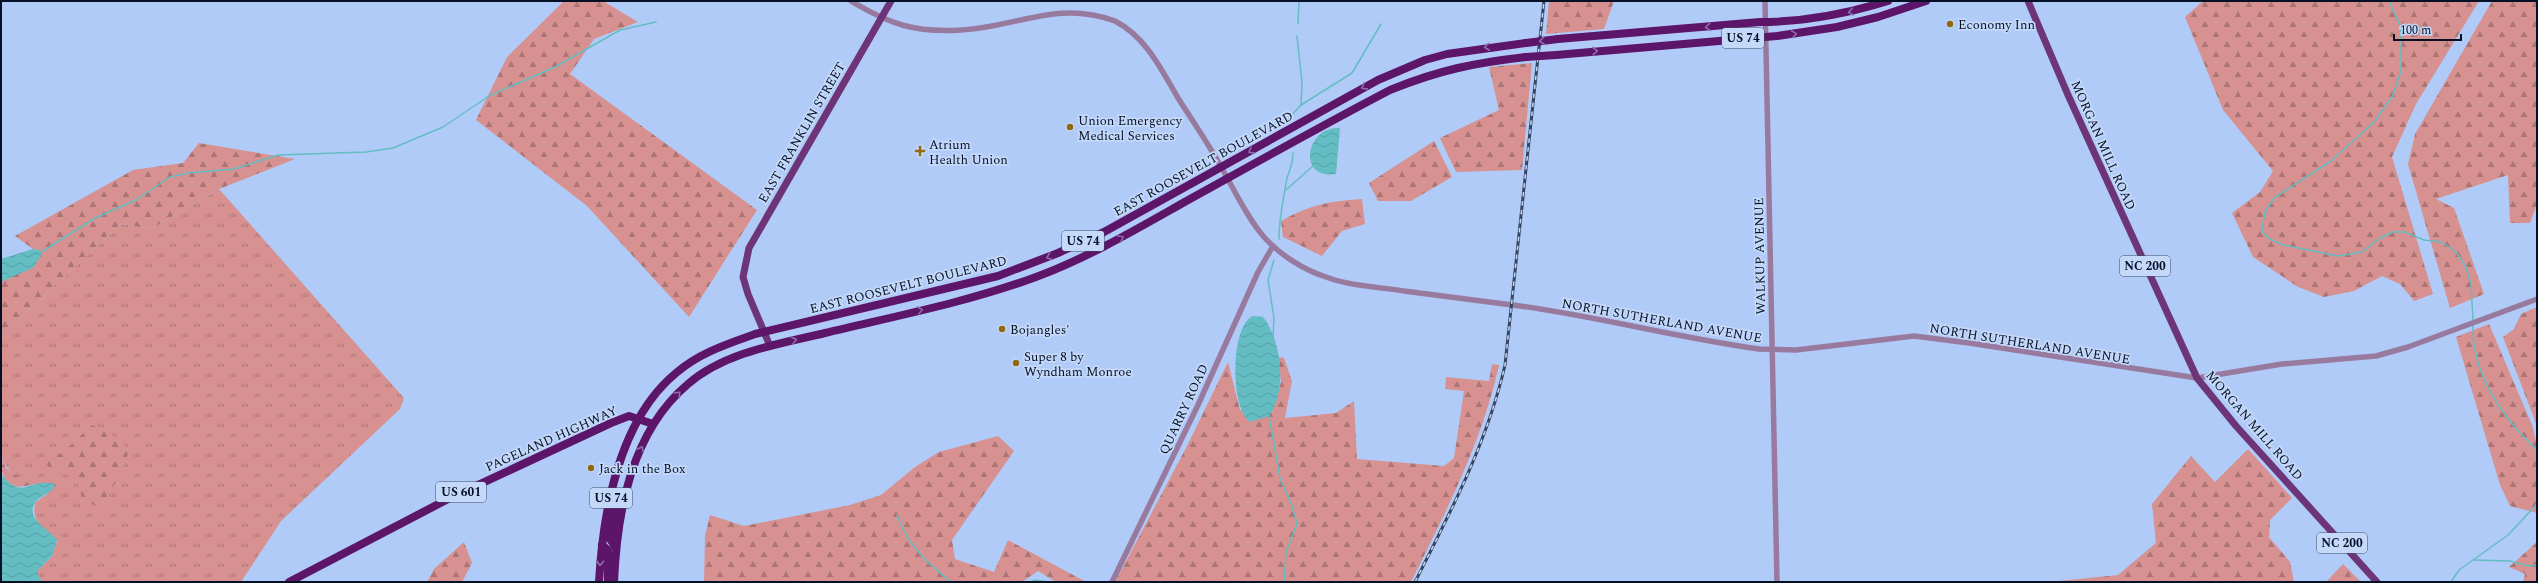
<svg xmlns="http://www.w3.org/2000/svg" width="2538" height="583" font-family="Spectral,serif">
<style>
.grass{fill:url(#grass-tufts)}
.forest{fill:url(#forest-firs)}
.water{fill:url(#water-waves)}
.lines{fill:none;stroke-linecap:round;stroke-linejoin:round}
.stream{stroke:#64bdc2;stroke-width:1.5}
.minor{stroke:#997a9f;stroke-width:5.5}
.major{stroke:#6d3478;stroke-width:7}
.highway{stroke:#5c1569;stroke-width:8}
.rail-casing{stroke:#364560;stroke-width:3}
.rail{stroke:#c4d8fa;stroke-width:1.5;stroke-dasharray:4.5;stroke-linecap:butt}
.highway-bridge{stroke:#5c1569;stroke-width:8}
.oneway{stroke:#8b6daa}
.poi-dot{fill:#916910;stroke:#c4d8fa;stroke-width:1.5}
.labels{text-anchor:middle;stroke-width:3.5;stroke-linejoin:round;paint-order:stroke}
.shield{fill:#c4d8fa;stroke:#3f4c64;stroke-width:1}
.shield-label{font-size:12px;font-weight:bold;fill:#061024}
.poi-label{font-size:13px;fill:#061024;stroke:#c4d8fa;text-anchor:start}
.street-label{font-size:13px;fill:#061024;stroke:#c4d8fa}
</style>
<defs>
<pattern id="grass-tufts" width="24" height="20" patternUnits="userSpaceOnUse"><rect width="24" height="20" fill="#d69190"/><path d="M3 7l-1-3M5 7V3M7 7l1-3M15 17l-1-3M17 17v-4M19 17l1-3" fill="none" stroke="#ac7575"/></pattern>
<pattern id="forest-firs" width="22" height="20" patternUnits="userSpaceOnUse"><rect width="22" height="20" fill="#d69190"/><path d="M5 1l3.5 6h-7zM16 11l3.5 6h-7z" fill="#ac7575"/></pattern>
<pattern id="water-waves" width="16" height="10" patternUnits="userSpaceOnUse"><rect width="16" height="10" fill="#64bdc2"/><path d="M0 5q4-4 8 0t8 0" fill="none" stroke="#55a1a7"/></pattern>
</defs>
<rect width="100%" height="100%" fill="#b1cbf8"/>
<path class="grass" d="M219,189L404,398L400,409L281,521L241,582H42L38,575V570L52,556L57,541C45,529 29,520 36,502L47,494L41,483L30,485C17,478 8,471 1,457V336L121,224L151,229Z"/>
<g class="forest">
<path d="M564,1H603L638,22L594,39L570,74L757,210L689,317L587,206L476,120L507,57Z"/>
<path d="M1549,1H1614L1604,29L1546,34Z"/>
<path d="M2203,1H2479L2416,104L2392,157L2433,294L2414,301L2400,284L2382,276L2354,291L2324,297L2298,287L2253,257L2232,213L2260,192L2273,171L2223,110L2185,17Z"/>
<path d="M2492,1H2537V204L2530,223H2510L2508,175L2436,199L2454,208L2484,294L2450,308L2408,164L2415,134Z"/>
<path d="M1532,63L1522,170L1456,172L1440,138L1499,110L1489,67Z"/>
<path d="M1434,141L1452,177L1411,201H1378L1369,183Z"/>
<path d="M199,143L295,159L219,189L151,229L121,224L1,336V282L10,277L39,250L33,249L15,236L133,170L183,163Z"/>
<path d="M1362,199L1365,224L1342,231L1322,256L1283,237L1281,221C1309,205 1331,201 1362,199Z"/>
<path d="M2537,307V426L2503,337L2514,329L2521,314Z"/>
<path d="M2489,324L2532,425L2537,445V513L2510,506L2500,485L2456,337Z"/>
<path d="M1278,357L1284,358L1292,381L1285,418L1336,413L1354,401L1357,459L1444,466L1454,458L1464,391L1445,389L1446,377L1489,381L1492,364L1499,365C1482,443 1446,511 1411,582H1115L1187,446L1228,362L1240,410L1272,412L1281,382Z"/>
<path d="M92,425L114,436L129,450L122,473L108,494L104,511L82,498L77,479L49,468L44,459L62,453Z"/>
<path d="M998,436L1014,451L952,540L955,559L994,572L1008,540L1086,582H1056L1038,571L1022,582H704L705,536L710,515L744,526L850,505L881,495L915,467L939,452Z"/>
<path d="M2248,449L2292,498L2270,520L2269,537L2290,562L2294,582H2049L2118,575L2156,543L2152,504L2191,456L2215,482Z"/>
<path d="M1,457L6,468L30,485C6,491 1,479 1,457Z"/>
<path d="M464,542L472,563L462,582H427L434,569Z"/>
<path d="M2537,542V582H2523L2525,574L2509,567Z"/>
<path d="M2343,564L2361,582H2326Z"/>
</g>
<g class="water">
<path d="M1340,128L1336,174C1296,180 1306,125 1340,128Z"/>
<path d="M33,249L39,250L42,254L33,268L1,282V259Z"/>
<path d="M1253,316L1263,317C1282,340 1287,392 1269,416L1250,422C1230,409 1230,325 1253,316Z"/>
<path d="M1,474C24,502 28,477 55,484C54,493 40,495 35,503C25,520 50,529 57,540L52,556L38,570V575L42,582H1Z"/>
</g>
<g class="lines">
<g class="stream">
<path d="M2389,1L2400,26L2401,41V71L2393,95L2375,121L2331,161L2274,198L2265,212L2262,231L2268,238L2283,245L2338,256L2362,252L2379,239L2392,232H2405L2424,240L2441,242L2456,252L2466,267L2471,284L2473,321"/>
<path d="M1298,24L1299,1"/>
<path d="M1297,36L1302,83L1301,105"/>
<path d="M1289,118L1301,105L1352,73L1381,24"/>
<path d="M1286,190L1314,165"/>
<path d="M1279,239C1279,217 1283,203 1286,183C1288,170 1293,168 1293,153"/>
<path d="M40,253L95,218L136,200L170,177L188,173L234,169L278,155L366,152L393,148L443,127L489,96L555,67L620,30L656,22"/>
<path d="M2473,325C2472,375 2502,417 2537,450"/>
<path d="M1273,338L1274,318L1268,280L1274,260"/>
<path d="M1269,416L1280,478L1292,506L1297,524L1286,553L1284,582"/>
<path d="M897,515C907,544 927,563 951,582"/>
<path d="M2474,560L2510,561L2529,566L2537,565"/>
<path d="M1030,582L1035,580L1048,582"/>
<path d="M2451,582L2459,570L2508,535L2537,504"/>
</g>
<g class="minor">
<path d="M851,1C889,24 915,33 961,30C1018,27 1056,0 1115,21C1146,37 1161,69 1178,98C1192,120 1207,142 1220,165C1234,189 1246,216 1264,237C1280,255 1304,270 1326,277C1350,286 1378,287 1404,291C1443,296 1481,301 1520,306C1600,317 1679,338 1759,349L1796,350L1914,336L1969,343L2197,378L2282,364L2376,356L2408,347L2537,299"/>
<path d="M1765,1L1777,582"/>
<path d="M1112,582L1198,405L1258,272L1273,246"/>
</g>
<g class="major">
<path d="M2028,1L2068,95L2197,378L2236,426L2377,582"/>
<path d="M770,346L748,294L743,277L749,248L891,1"/>
</g>
<g class="highway">
<path d="M1558,39L1760,22C1805,22 1846,14 1888,1"/>
<path d="M1556,55L1777,36L1837,27L1878,17L1926,1"/>
<path d="M616,501L610,539L616,548"/>
<path d="M602,545L608,550V582"/>
<path d="M289,582L450,498L611,423L629,416L653,424"/>
<path d="M599,582C603,512 619,420 676,373C699,353 727,344 755,334L998,276L1058,253L1104,232L1378,80L1425,60L1447,54L1526,43"/>
<path d="M614,582C617,512 631,432 688,384C725,352 779,344 825,333C896,316 968,302 1036,277C1090,257 1140,227 1190,199C1257,162 1323,125 1390,90C1439,70 1474,63 1526,57"/>
</g>
<g class="rail-casing">
<path id="rail" d="M1415,582C1451,511 1487,443 1505,365L1544,1"/>
</g>
<use href="#rail" class="rail"/>
<g class="highway-bridge">
<path d="M1526,43L1558,39"/>
<path d="M1526,57L1556,55"/>
</g>
</g>
<defs><path id="oneway-chevron" d="M-2-3.5L2.5 0L-2 3.5" fill="none" stroke-width="1.6" stroke-linecap="round" stroke-linejoin="round"/></defs>
<g class="oneway">
<use href="#oneway-chevron" transform="translate(1851 12) rotate(168)"/>
<use href="#oneway-chevron" transform="translate(1708 27) rotate(175)"/>
<use href="#oneway-chevron" transform="translate(1794 34) rotate(-9)"/>
<use href="#oneway-chevron" transform="translate(1542 41) rotate(174)"/>
<use href="#oneway-chevron" transform="translate(1487 47) rotate(174)"/>
<use href="#oneway-chevron" transform="translate(1595 51) rotate(-5)"/>
<use href="#oneway-chevron" transform="translate(1364 87) rotate(152)"/>
<use href="#oneway-chevron" transform="translate(1251 151) rotate(151)"/>
<use href="#oneway-chevron" transform="translate(1121 238) rotate(-30)"/>
<use href="#oneway-chevron" transform="translate(1049 257) rotate(160)"/>
<use href="#oneway-chevron" transform="translate(920 310) rotate(-14)"/>
<use href="#oneway-chevron" transform="translate(794 340) rotate(-14)"/>
<use href="#oneway-chevron" transform="translate(678 394) rotate(-46)"/>
<use href="#oneway-chevron" transform="translate(641 449) rotate(-64)"/>
<use href="#oneway-chevron" transform="translate(600 563) rotate(93)"/>
</g>
<g class="poi-dot">
<circle cx="1950" cy="24" r="4"/>
<circle cx="1070" cy="127" r="4"/>
<path d="M918 145h4v4h4v4h-4v4h-4v-4h-4v-4h4z"/>
<circle cx="1002" cy="329" r="4"/>
<circle cx="1016" cy="363" r="4"/>
<circle cx="591" cy="468" r="4"/>
</g>
<g class="labels">
<g class="shield">
<rect x="1722" y="28" width="42" height="20" rx="3"/>
<rect x="1062" y="231" width="42" height="20" rx="3"/>
<rect x="2120" y="256" width="50" height="20" rx="3"/>
<rect x="436" y="482" width="50" height="20" rx="3"/>
<rect x="590" y="488" width="42" height="20" rx="3"/>
<rect x="2317" y="533" width="50" height="20" rx="3"/>
</g>
<g class="shield-label">
<text x="1743" y="42">US 74</text>
<text x="1083" y="245">US 74</text>
<text x="2145" y="270">NC 200</text>
<text x="461" y="496">US 601</text>
<text x="611" y="502">US 74</text>
<text x="2342" y="547">NC 200</text>
</g>
<g class="poi-label">
<text x="1958" y="29">Economy Inn</text>
<text x="1078" y="125">Union Emergency<tspan x="1078" dy="15">Medical Services</tspan></text>
<text x="929" y="149">Atrium<tspan x="929" dy="15">Health Union</tspan></text>
<text x="1010" y="334">Bojangles'</text>
<text x="1024" y="361">Super 8 by<tspan x="1024" dy="15">Wyndham Monroe</tspan></text>
<text x="599" y="473">Jack in the Box</text>
</g>
<g class="street-label">
<text transform="translate(801 132) rotate(-60)" y="5">EAST FRANKLIN STREET</text>
<text transform="translate(2104 145) rotate(66)" y="5">MORGAN MILL ROAD</text>
<text transform="translate(1203 163) rotate(-29)" y="5">EAST ROOSEVELT BOULEVARD</text>
<text transform="translate(1759 256) rotate(-91)" y="5">WALKUP AVENUE</text>
<text transform="translate(908 284) rotate(-14)" y="5">EAST ROOSEVELT BOULEVARD</text>
<text transform="translate(1662 320) rotate(10)" y="5">NORTH SUTHERLAND AVENUE</text>
<text transform="translate(2030 343) rotate(9)" y="5">NORTH SUTHERLAND AVENUE</text>
<text transform="translate(1183 409) rotate(-65)" y="5">QUARRY ROAD</text>
<text transform="translate(2255 425) rotate(49)" y="5">MORGAN MILL ROAD</text>
<text transform="translate(551 438) rotate(-24)" y="5">PAGELAND HIGHWAY</text>
</g>
</g>
<rect width="2538" height="583" fill="none" stroke="#061024" stroke-width="4"/>
<path d="M2394 34v6h67v-6" fill="none" stroke="#061024" stroke-width="2"/>
<text x="2400" y="34" font-size="12" fill="#061024" stroke="#c4d8fa" stroke-width="3" paint-order="stroke">100 m</text>
</svg>
